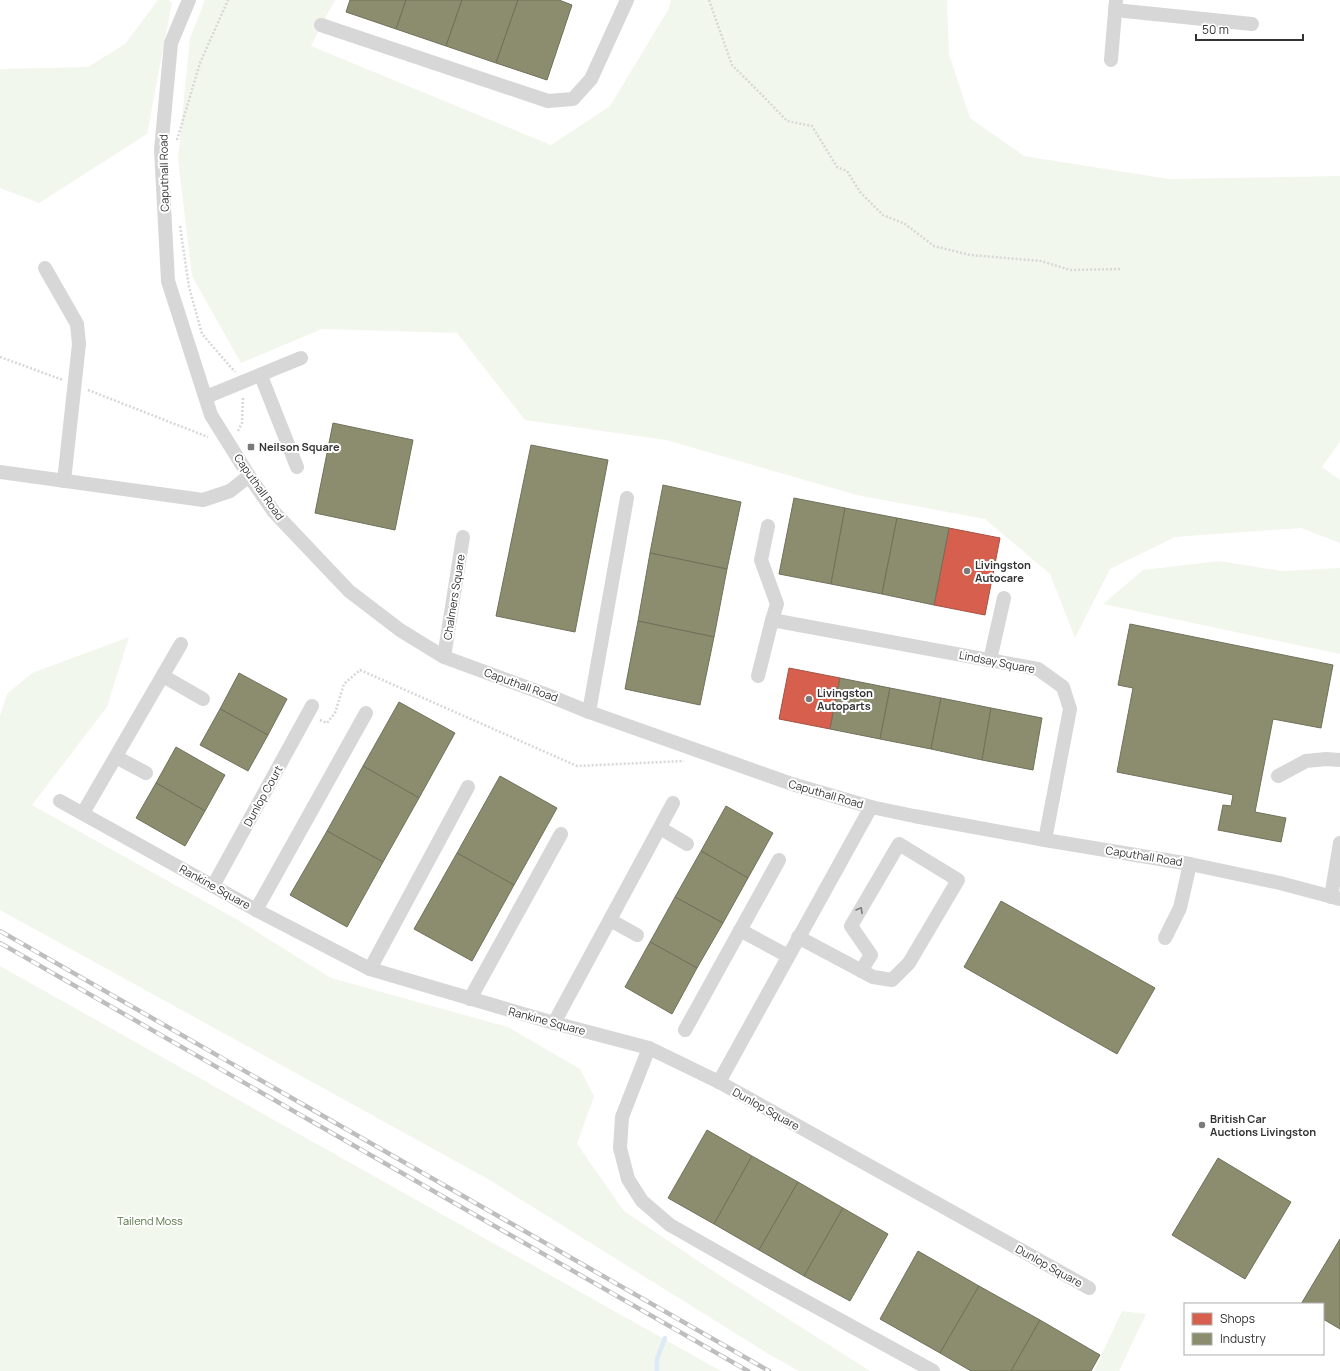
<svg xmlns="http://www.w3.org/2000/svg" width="1340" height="1371" font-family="Manrope,sans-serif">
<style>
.green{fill:#f2f7ee}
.shops{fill:#d6604d;stroke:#a55245}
.industry{fill:#8c8c6e;stroke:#71715c}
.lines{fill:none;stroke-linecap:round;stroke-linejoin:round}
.stream{stroke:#dde9f4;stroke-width:4.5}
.path{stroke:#d7d7d7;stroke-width:2.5;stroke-dasharray:2 2;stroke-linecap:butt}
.minor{stroke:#d7d7d7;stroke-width:14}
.rail-casing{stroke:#bebebe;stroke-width:4.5}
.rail{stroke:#fff;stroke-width:3;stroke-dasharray:9;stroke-linecap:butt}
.oneway{stroke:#7d7d7d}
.poi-dot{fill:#7a7a7a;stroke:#fff;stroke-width:1.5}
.labels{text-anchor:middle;stroke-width:4;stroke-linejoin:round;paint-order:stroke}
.street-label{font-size:11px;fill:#333;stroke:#fff}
.poi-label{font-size:11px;font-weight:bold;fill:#333;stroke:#fff;text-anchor:start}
.park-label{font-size:11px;fill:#53723d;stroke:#fff}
</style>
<rect width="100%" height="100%" fill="#fff"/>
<g class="green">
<path d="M158,0H169L172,3L147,134L39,203L0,188V69L88,67L125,44Z"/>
<path d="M205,0H335L311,46L551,145L610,106L668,10L671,0H947L949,54L970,118L1024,156L1169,179L1340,176V442L1322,467L1340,480V543L1301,528L1175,537L1110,569L1075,638L1050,574L985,519L857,495L666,440L525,420L457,333L322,329L241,363L192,276L178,159L190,38Z"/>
<path d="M1219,561L1282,571L1340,568V654L1103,604L1143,570Z"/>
<path d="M129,637L107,707L32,805L238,920L331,978L508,1027L580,1069L594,1096L577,1144L624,1211L710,1269L870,1371H799L770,1355L488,1179L0,910V716L7,694L32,673Z"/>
<path d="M0,966L721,1371H0Z"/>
<path d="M1122,1311L1146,1314L1119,1371H1094Z"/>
</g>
<g class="shops">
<path d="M949,528L1000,538L985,615L934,605Z"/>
<path d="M789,668L840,678L830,729L779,719Z"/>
</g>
<g class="industry">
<path d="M350,0H406L396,29L346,12Z"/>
<path d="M406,0H462L446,46L396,29Z"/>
<path d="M462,0H518L496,63L446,46Z"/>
<path d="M518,0H559L572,5L547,80L496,63Z"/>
<path d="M333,423L413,440L395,530L315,513Z"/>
<path d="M531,445L608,460L575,632L496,616Z"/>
<path d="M663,485L741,502L727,569L650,553Z"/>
<path d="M794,498L845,508L831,584L779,574Z"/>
<path d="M845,508L897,518L882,594L831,584Z"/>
<path d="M897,518L949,528L934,605L882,594Z"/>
<path d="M650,553L727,569L714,637L638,621Z"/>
<path d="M638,621L714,637L700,705L625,689Z"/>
<path d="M1130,624L1333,665L1321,728L1273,719L1255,812L1286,818L1281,842L1218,830L1223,805L1231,806L1233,795L1117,772L1133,688L1118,685Z"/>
<path d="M239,673L287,699L268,735L220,709Z"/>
<path d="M840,678L890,688L880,739L830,729Z"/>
<path d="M890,688L941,698L931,749L880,739Z"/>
<path d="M941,698L991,708L982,760L931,749Z"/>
<path d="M399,702L455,733L419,798L363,766Z"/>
<path d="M991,708L1042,718L1033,770L982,760Z"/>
<path d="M220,709L268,735L248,771L200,745Z"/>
<path d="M176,747L225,775L205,811L156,783Z"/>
<path d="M363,766L419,798L383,862L327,831Z"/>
<path d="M500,776L557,808L514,885L457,853Z"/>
<path d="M156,783L205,811L185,846L136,818Z"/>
<path d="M726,806L773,833L748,878L701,851Z"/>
<path d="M327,831L383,862L347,927L290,895Z"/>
<path d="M701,851L748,878L723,923L675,897Z"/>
<path d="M457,853L514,885L472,961L414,929Z"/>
<path d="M675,897L723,923L697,968L650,942Z"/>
<path d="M1001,901L1155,988L1117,1054L964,967Z"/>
<path d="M650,942L697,968L672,1014L625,987Z"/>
<path d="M707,1130L752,1156L714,1224L668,1198Z"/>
<path d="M752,1156L798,1182L759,1250L714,1224Z"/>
<path d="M1218,1158L1291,1202L1245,1279L1172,1235Z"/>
<path d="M798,1182L843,1208L804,1276L759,1250Z"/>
<path d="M843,1208L888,1234L850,1301L804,1276Z"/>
<path d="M1340,1239V1329L1323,1319V1304H1301Z"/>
<path d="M918,1251L979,1286L940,1353L880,1319Z"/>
<path d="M979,1286L1040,1320L1011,1371H971L940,1353Z"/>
<path d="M1040,1320L1100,1355L1091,1371H1011Z"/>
</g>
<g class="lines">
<path class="stream" d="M657,1371V1359L665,1338"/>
<g class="path">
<path d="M709,0L732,65L767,100L787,121L812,126L837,167L847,171L860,192L883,215L905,224L934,246L970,255L1041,261L1070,270L1120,269"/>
<path d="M177,140L200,63L228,0"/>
<path d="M180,226L189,287L202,334L235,372"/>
<path d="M0,357L63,380"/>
<path d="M88,390L208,437"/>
<path d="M238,431L242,423L243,396"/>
<path d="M320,720L327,723L335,713L344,684L360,670L577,766L684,761"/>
</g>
<g class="minor">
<path d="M189,0L171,43L161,150L168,281L211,415L249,476L274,512L349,591L400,630L444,657L545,694L589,712L792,784L871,807L914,816L1045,840L1190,864L1280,883L1340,899"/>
<path d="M1115,10L1252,24"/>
<path d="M321,25L548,101L573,99L591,79L627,0"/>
<path d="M1111,60L1116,0"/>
<path d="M45,268L77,324L79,344L64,481"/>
<path d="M261,376L297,467"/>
<path d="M206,397L301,358"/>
<path d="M0,472L203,500L230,491L249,476"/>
<path d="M768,526L761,560L777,604L772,620L1038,669L1063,687L1070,709L1045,840"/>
<path d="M444,657L463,537"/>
<path d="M990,660L1004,598"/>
<path d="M163,676L203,699"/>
<path d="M758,676L772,620"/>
<path d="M589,712L627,498"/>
<path d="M116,757L146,773"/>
<path d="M1278,776L1306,761L1326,759L1340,760"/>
<path d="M60,801L256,910L370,969L554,1023L649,1048L719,1082L1089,1288"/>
<path d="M83,813L181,644"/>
<path d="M660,828L687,844"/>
<path d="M213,886L312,706"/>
<path d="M1331,897L1340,843"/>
<path d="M256,910L366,713"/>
<path d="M610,920L637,935"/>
<path d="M740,930L788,956"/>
<path d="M798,937L873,977L892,980L909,963L958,880L899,844L851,926L871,955L861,971"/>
<path d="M1165,938L1180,908L1190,864"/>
<path d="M370,969L468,787"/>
<path d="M470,999L561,834"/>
<path d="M554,1023L673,803"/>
<path d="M685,1030L779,860"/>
<path d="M649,1048L622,1117L620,1148L628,1179L642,1201L670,1225L758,1275L933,1371"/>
<path d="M719,1082L871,807"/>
</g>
<g class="rail-casing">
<g id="rail">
<path d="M0,931L769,1371"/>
<path d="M0,943L748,1371"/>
</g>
</g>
<use href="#rail" class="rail"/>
</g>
<defs><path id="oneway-chevron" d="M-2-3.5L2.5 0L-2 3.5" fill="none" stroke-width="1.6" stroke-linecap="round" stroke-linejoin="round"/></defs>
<use class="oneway" href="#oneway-chevron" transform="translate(860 910) rotate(-60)"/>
<g class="poi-dot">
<rect x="247" y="443" width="8" height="8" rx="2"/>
<circle cx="967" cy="571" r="4"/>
<circle cx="809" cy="699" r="4"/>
<circle cx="1202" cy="1125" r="4"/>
</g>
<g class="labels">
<g class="street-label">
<text transform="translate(164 173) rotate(-91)" y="4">Caputhall Road</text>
<text transform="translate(259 487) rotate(55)" y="4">Caputhall Road</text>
<text transform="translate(454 597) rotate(-81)" y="4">Chalmers Square</text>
<text transform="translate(997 662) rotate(11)" y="4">Lindsay Square</text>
<text transform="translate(521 685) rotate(20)" y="4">Caputhall Road</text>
<text transform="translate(826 794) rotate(16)" y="4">Caputhall Road</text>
<text transform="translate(263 796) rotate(-61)" y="4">Dunlop Court</text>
<text transform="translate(1144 856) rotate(9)" y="4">Caputhall Road</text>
<text transform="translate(215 887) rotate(29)" y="4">Rankine Square</text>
<text transform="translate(547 1021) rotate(15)" y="4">Rankine Square</text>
<text transform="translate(766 1109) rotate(29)" y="4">Dunlop Square</text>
<text transform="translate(1049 1266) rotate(29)" y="4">Dunlop Square</text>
</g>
<g class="poi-label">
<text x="259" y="451">Neilson Square</text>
<text x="975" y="569">Livingston<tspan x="975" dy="13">Autocare</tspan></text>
<text x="817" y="697">Livingston<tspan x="817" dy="13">Autoparts</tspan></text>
<text x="1210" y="1123">British Car<tspan x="1210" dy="13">Auctions Livingston</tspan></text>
</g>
<g class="park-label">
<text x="150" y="1225">Tailend Moss</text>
</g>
</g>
<rect x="1184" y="1303" width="140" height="52" fill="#ffffff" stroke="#adadad"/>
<rect x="1192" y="1313" width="20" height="12" fill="#d6604d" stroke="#adadad"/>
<text x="1220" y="1323" font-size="12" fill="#333333">Shops</text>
<rect x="1192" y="1333" width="20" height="12" fill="#8c8c6e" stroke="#adadad"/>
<text x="1220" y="1343" font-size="12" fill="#333333">Industry</text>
<path d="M1196 34v6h107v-6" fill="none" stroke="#333333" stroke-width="2"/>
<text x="1202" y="34" font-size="12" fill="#333333" stroke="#ffffff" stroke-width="3" paint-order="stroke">50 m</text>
</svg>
